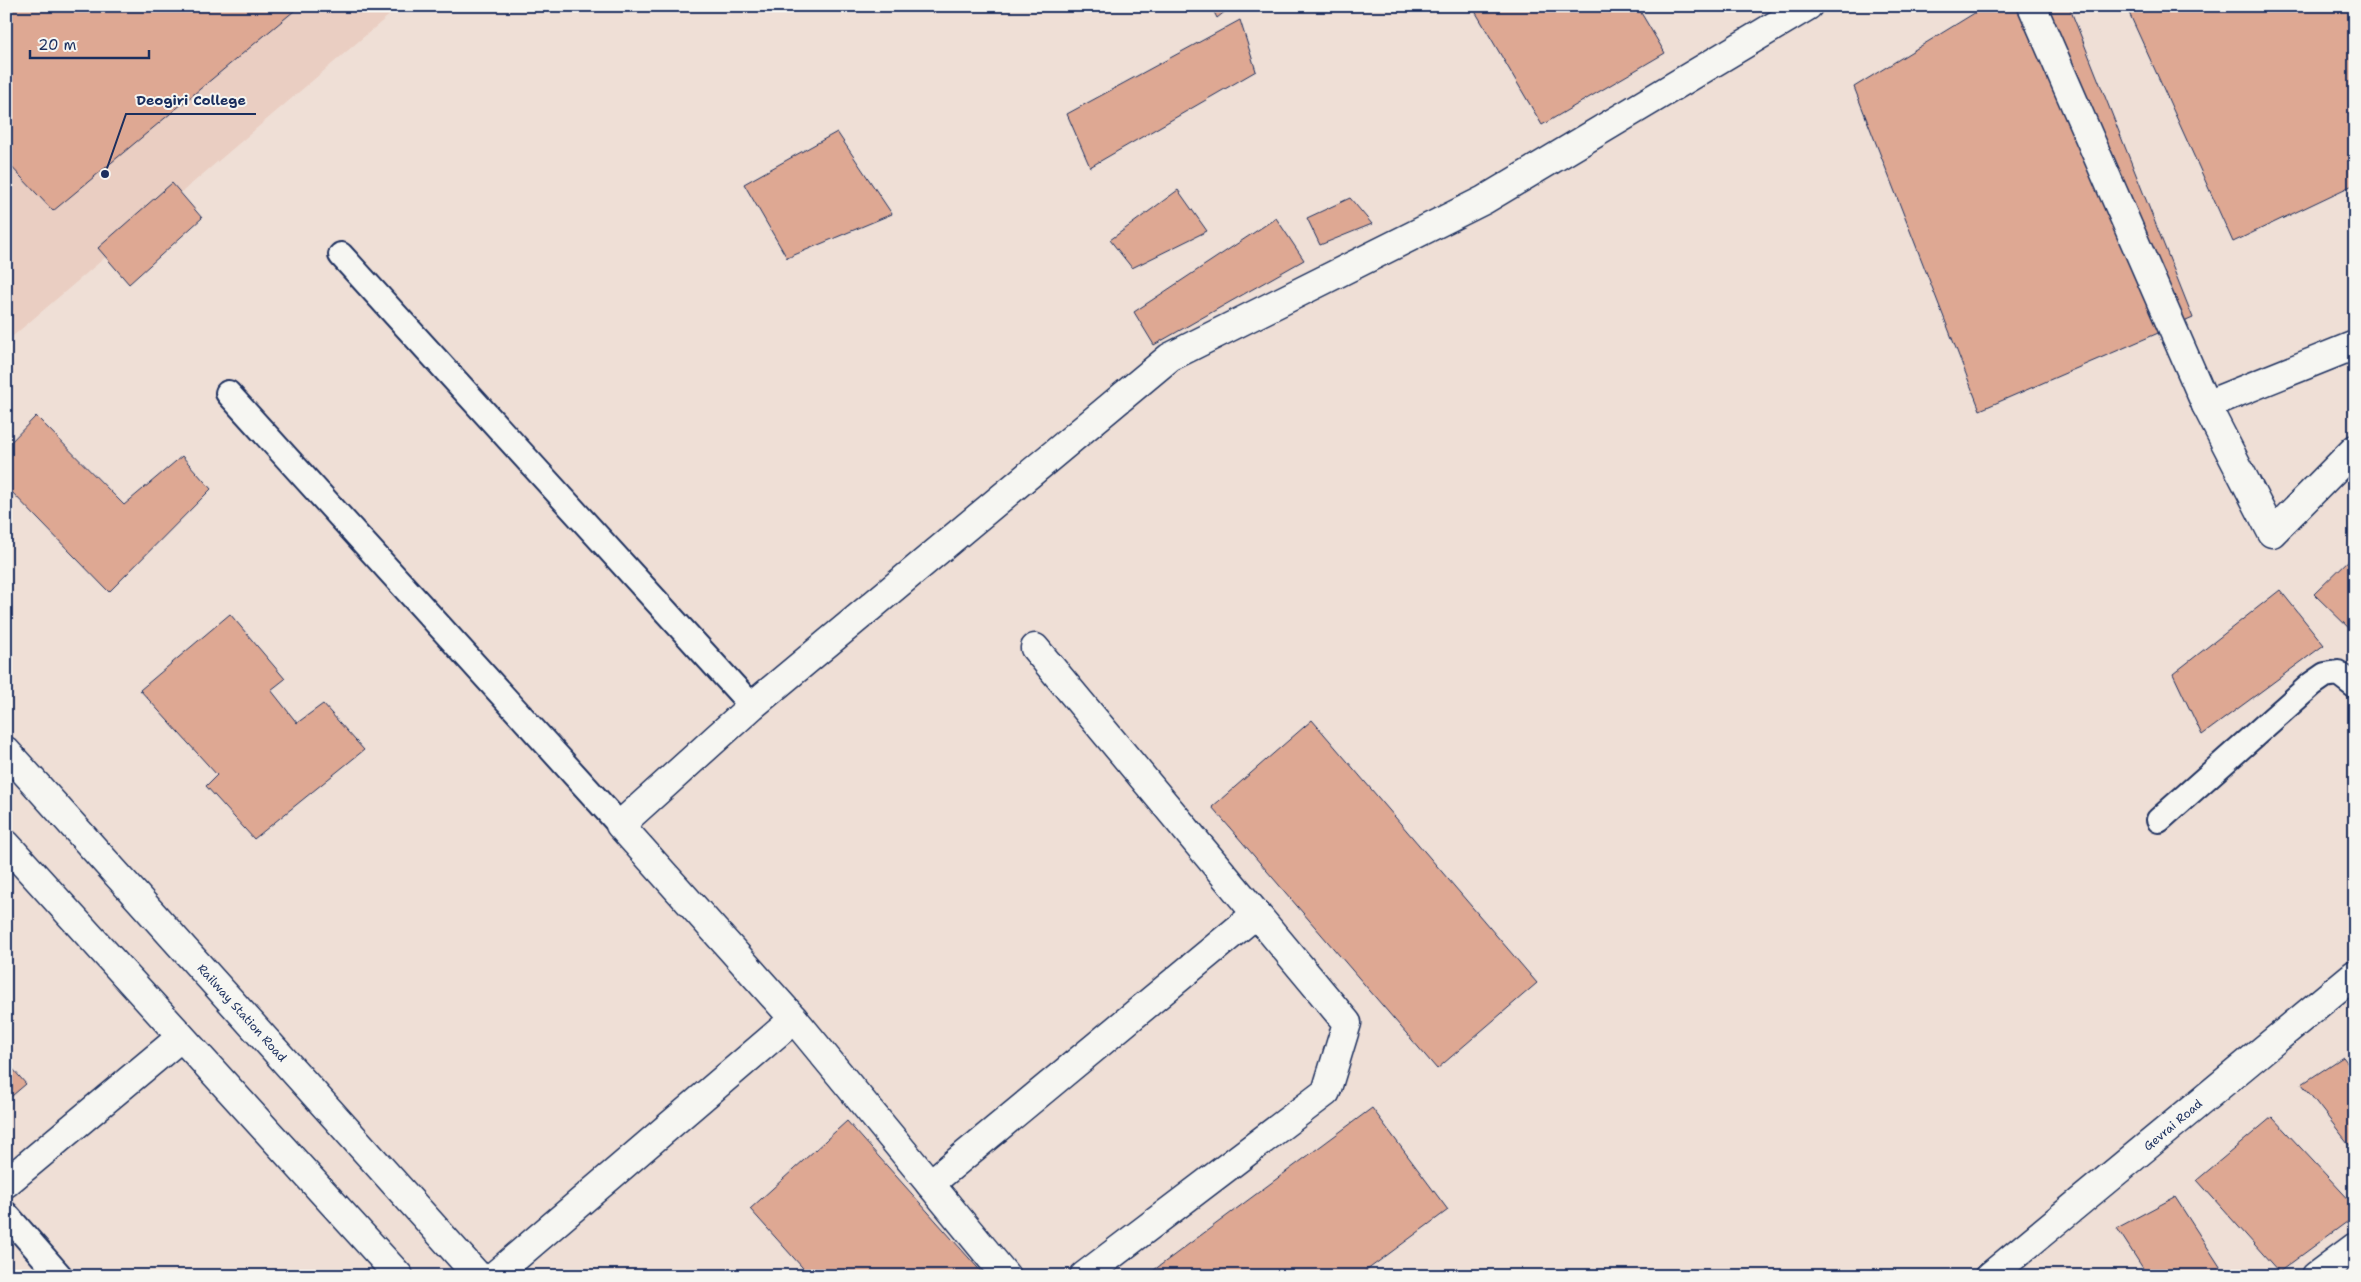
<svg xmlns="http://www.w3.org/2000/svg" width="2361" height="1282" font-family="'Shantell Sans',sans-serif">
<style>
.built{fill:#eacec2}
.building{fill:#dea893;stroke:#1b2f5e}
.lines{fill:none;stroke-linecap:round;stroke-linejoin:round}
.service-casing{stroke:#1b2f5e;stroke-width:28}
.minor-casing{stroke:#1b2f5e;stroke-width:31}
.tertiary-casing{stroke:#1b2f5e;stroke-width:31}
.service{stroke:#f6f6f2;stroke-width:24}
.minor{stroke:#f6f6f2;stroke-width:28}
.tertiary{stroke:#f6f6f2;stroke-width:28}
.labels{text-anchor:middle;stroke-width:4;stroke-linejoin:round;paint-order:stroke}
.street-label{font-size:12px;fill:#1b2f5e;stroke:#f6f6f2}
.leader{fill:none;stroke:#1b2f5e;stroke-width:2}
.callout-dot{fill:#1b2f5e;stroke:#f6f6f2;stroke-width:2}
.callout-label{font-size:14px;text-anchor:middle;font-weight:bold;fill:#1b2f5e;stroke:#f6f6f2;stroke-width:4;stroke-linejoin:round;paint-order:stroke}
</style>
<rect width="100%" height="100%" fill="#efdfd6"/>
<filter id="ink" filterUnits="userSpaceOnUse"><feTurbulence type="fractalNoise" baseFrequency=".02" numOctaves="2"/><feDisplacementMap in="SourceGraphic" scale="10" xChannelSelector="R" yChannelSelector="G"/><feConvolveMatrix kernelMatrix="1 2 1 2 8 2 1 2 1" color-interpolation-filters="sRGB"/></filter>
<g filter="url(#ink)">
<path class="built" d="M6,6H400L6,342Z"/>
<g class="building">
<path d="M6,6H300L53,211L6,161Z"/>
<path d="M1211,6H1232L1217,18Z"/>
<path d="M1472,6H1637L1665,53L1542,125Z"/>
<path d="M1986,6H2069L2193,318L1980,410L1854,87Z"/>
<path d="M2126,6H2355V184L2233,242Z"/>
<path d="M1240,20L1256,71L1090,167L1067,114Z"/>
<path d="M837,132L892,214L787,258L744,184Z"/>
<path d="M172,183L202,218L129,284L98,248Z"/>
<path d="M1178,190L1207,231L1132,268L1110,240Z"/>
<path d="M1350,198L1372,224L1320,245L1307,218Z"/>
<path d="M1276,218L1304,260L1154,345L1134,312Z"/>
<path d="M36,416L124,505L182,456L211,489L109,592L6,486V447Z"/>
<path d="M2355,554V634L2314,594Z"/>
<path d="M2280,590L2324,645L2202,735L2173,674Z"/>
<path d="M230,614L285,679L271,690L297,723L323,704L364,750L254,839L206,786L217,775L140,690Z"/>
<path d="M1312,720L1537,983L1437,1069L1212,807Z"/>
<path d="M2343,1057L2355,1072V1152L2302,1084Z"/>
<path d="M6,1061L26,1084L6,1101Z"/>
<path d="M1372,1108L1448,1210L1359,1276H1146Z"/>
<path d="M2272,1117L2355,1206V1216L2279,1272L2197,1180Z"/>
<path d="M847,1121L985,1276H810L750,1209Z"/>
<path d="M2175,1197L2226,1276H2148L2117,1228Z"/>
</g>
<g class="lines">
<g class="service-casing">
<g id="service">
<path d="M341,255L752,706"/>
<path d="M228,393L620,825"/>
<path d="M2159,820L2312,684L2325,675L2338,673L2355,686"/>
<path d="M6,1214L60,1276"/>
</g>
</g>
<g class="minor-casing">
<g id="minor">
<path d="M2032,6L2206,405L2272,533L2355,449"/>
<path d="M2206,405L2355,345"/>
<path d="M1035,648L1347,1023L1326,1092L1084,1276"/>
<path d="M6,1183L181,1037"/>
<path d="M930,1184L1256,914"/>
<path d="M494,1276L794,1019"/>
<path d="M1006,1276L794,1019L620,825L752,706L1170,357L1484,200L1808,6"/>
<path d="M2316,1276L2355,1247"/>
</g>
</g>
<g class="tertiary-casing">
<g id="tertiary">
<path d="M6,751L478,1276"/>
<path d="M6,844L399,1276"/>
<path d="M1990,1276L2355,974"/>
</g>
</g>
<use href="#service" class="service"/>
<use href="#minor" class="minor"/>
<use href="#tertiary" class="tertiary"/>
</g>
</g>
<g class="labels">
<g class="street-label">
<text transform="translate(242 1013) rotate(48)" y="4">Railway Station Road</text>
<text transform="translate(2173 1125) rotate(-40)" y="4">Gevrai Road</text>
</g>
</g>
<path class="leader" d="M105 174L126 114H256"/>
<circle class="callout-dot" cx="105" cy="174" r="5"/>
<g class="callout-label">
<text x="191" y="105">Deogiri College</text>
</g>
<rect width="2361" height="1282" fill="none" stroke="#f6f6f2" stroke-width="25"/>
<rect x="12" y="12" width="2336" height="1257" fill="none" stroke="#1b2f5e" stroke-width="2" filter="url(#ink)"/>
<path d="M30 50v8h119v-8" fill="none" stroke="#1b2f5e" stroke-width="2.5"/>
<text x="38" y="50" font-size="15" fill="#1b2f5e" stroke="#f6f6f2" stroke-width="4" paint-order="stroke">20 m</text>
</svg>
